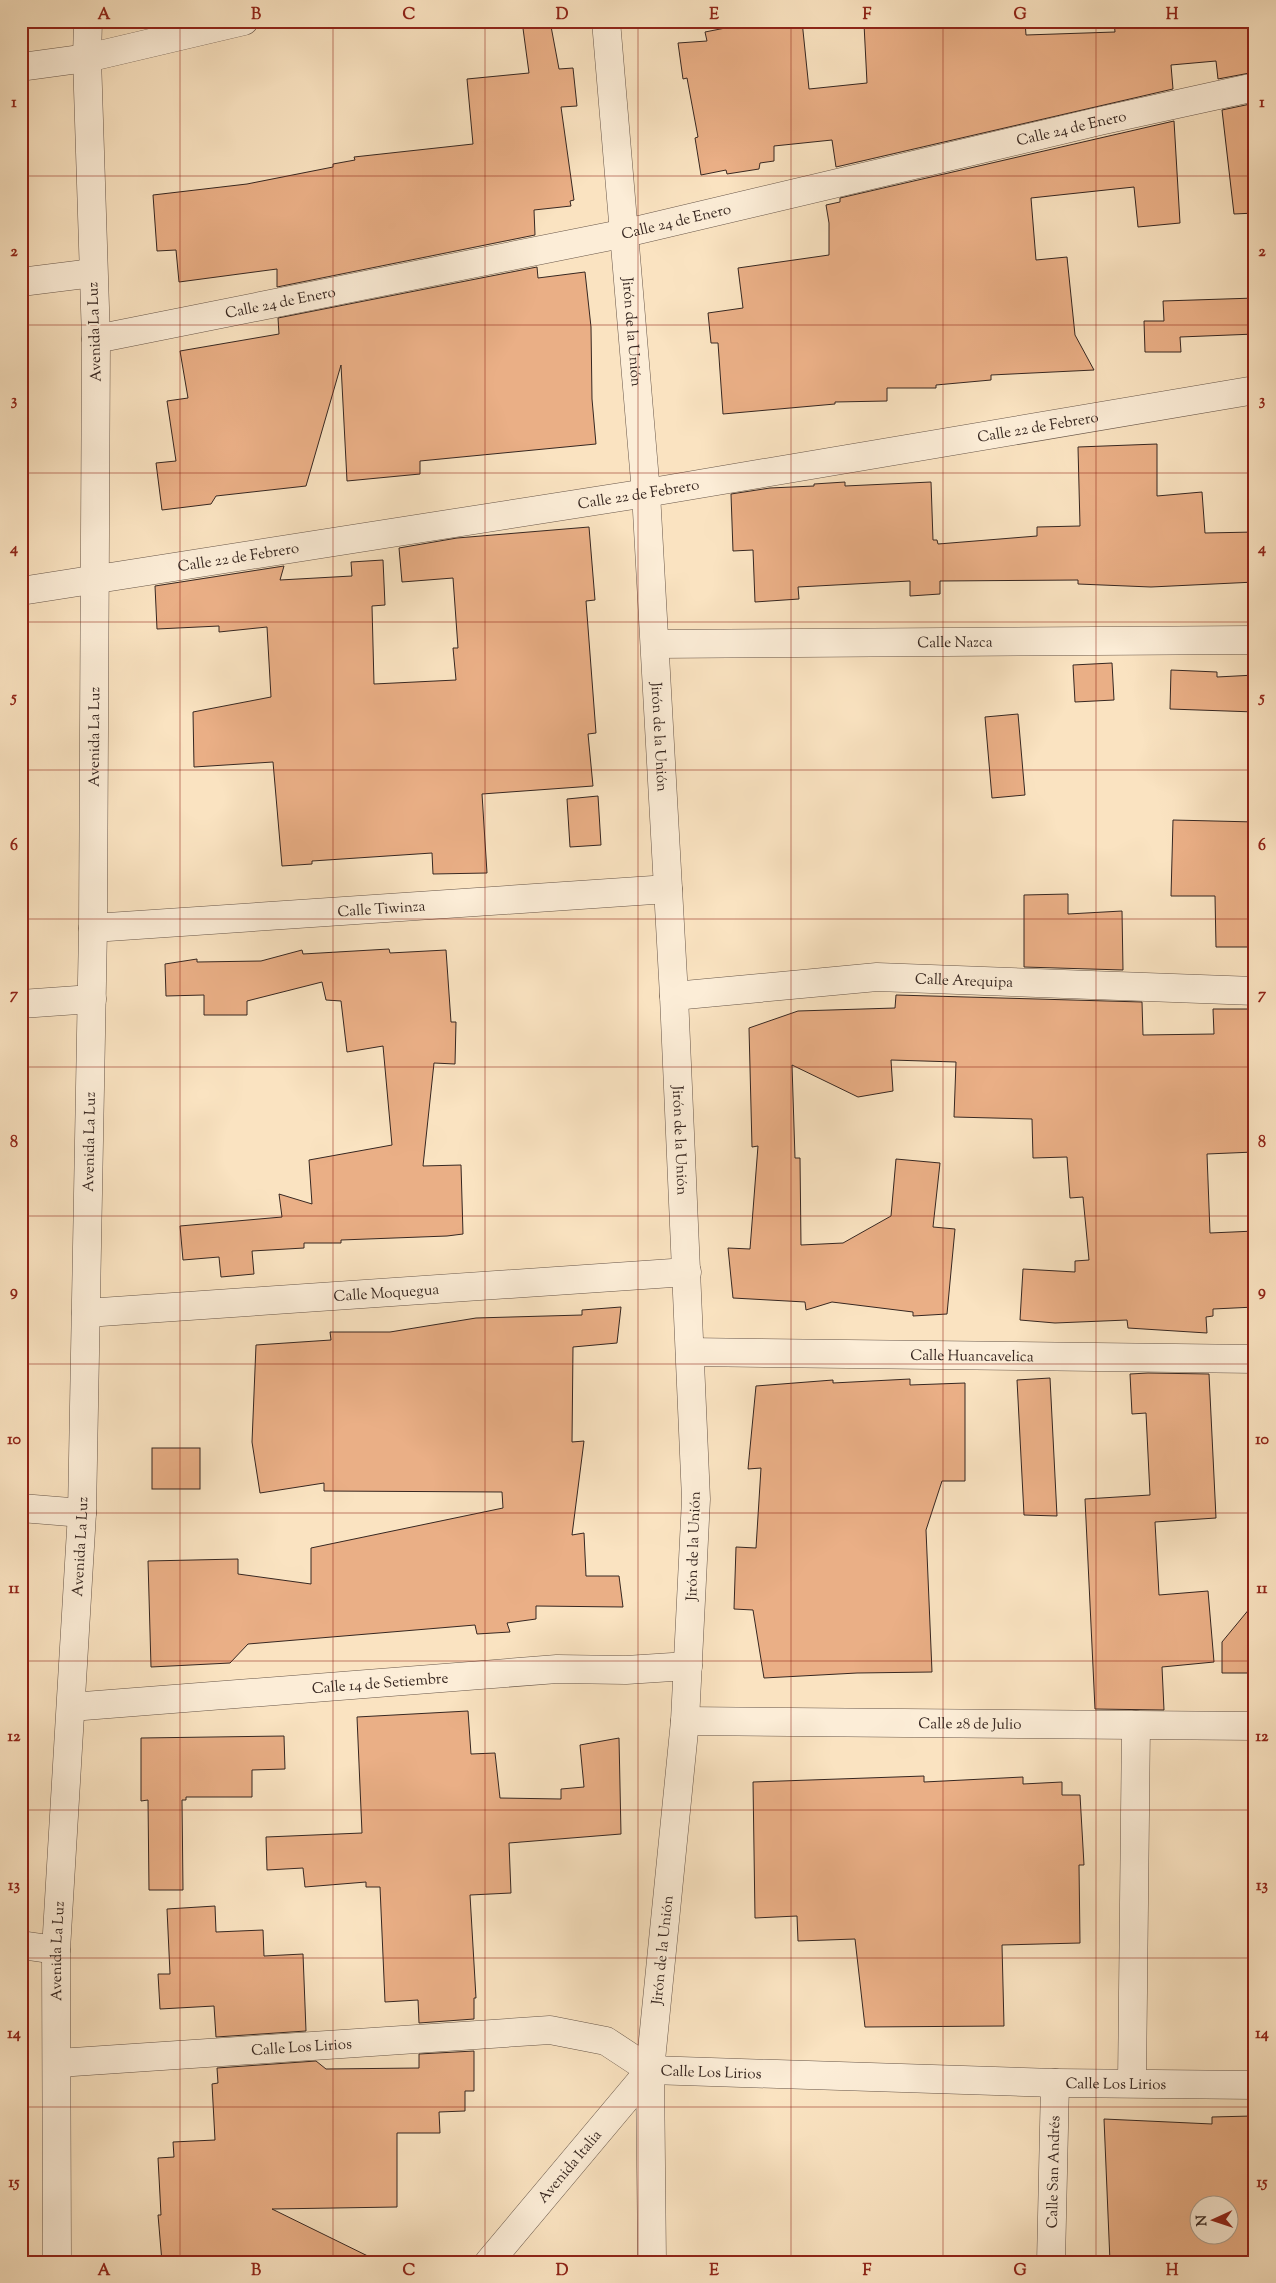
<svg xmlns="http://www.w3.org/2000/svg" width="1276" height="2283" font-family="'Sorts Mill Goudy',serif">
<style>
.building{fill:#eaaf86;stroke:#372721;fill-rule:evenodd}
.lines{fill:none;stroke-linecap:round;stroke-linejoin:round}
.street-casing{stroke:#685649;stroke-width:29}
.street{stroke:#fcedd7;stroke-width:28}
.grid{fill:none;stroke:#8f2418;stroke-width:1;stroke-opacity:0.55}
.labels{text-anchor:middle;stroke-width:4;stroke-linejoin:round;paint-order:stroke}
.street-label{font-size:15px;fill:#372721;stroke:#fcedd7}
.neatline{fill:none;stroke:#8f2418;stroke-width:2}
.grid-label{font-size:16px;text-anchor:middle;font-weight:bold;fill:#8f2418}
</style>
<rect width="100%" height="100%" fill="#fae3c1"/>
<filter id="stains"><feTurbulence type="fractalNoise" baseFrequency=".004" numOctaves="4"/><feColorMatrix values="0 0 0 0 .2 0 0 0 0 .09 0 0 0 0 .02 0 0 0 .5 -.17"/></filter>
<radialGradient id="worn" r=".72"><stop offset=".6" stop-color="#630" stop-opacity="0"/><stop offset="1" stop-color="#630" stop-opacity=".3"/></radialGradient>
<g class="building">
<path d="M522,21H550L559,69L573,68L577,106L561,107L574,200L570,201L571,206L534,210L535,235L277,287V269L179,282L176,250L157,251L153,195L247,184L333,167V164L355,160L354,157L473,144L467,79L529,73Z"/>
<path d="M761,21H802L809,89L867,83L864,24L900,21H1025L1026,35L1115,32L1114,21H1255V72L1218,79L1216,61L1171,65L1173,89L836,167L832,140L774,146V161L760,163L759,169L727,174L726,170L701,175L695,138L698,137L687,78L683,79L678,43L707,41L705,32Z"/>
<path d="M1255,103V213L1234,214L1222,110Z"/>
<path d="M1174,121L1180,223L1138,227L1134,187L1031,198L1036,260L1067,257L1075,335L1094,370L991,375V380L936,385V388H887V401L835,402V404L723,414L718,343H711L708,313L743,308L738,268L829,255V223L826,205L840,202V198Z"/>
<path d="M537,267L538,278L585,272L591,327L592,399L596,444L420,461V474L347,481L341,365L306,486L216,496L211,504L162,510L156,463L176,461L167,401L188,398L180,351L279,334L278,318Z"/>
<path d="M1255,298V334L1180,337L1181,352H1145L1144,321H1164L1163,301Z"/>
<path d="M1157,444V496L1202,492L1205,533L1255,532V582L1151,587L1078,584V580L940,581V594L910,596V581L798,587L799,599L755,602L753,550L733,551L731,494L770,488L814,486V484L845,482V486L931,482L933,540H937L938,544L1037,536V527L1080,526L1078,447Z"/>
<path d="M589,527L595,600L586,601L596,733L588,734L593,786L482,794L487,873L433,874L432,853L312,861V864L282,866L273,762L194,767L193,712L271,697L267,627L219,632V626L157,629L155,586L284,566L280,580L352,576L351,562L383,560L385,605L372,606L374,684L456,680L453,648H458L453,578L402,582L399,548L457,538Z"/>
<path d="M1112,663L1114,700L1075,702L1073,665Z"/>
<path d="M1171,670L1217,672V677L1255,675V712L1170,709Z"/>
<path d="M1018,714L1025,795L992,798L985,717Z"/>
<path d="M598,796L601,845L570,847L567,799Z"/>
<path d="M1173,820L1255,822V947H1216L1215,896H1171Z"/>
<path d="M1068,894V914L1122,911L1123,970L1024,967V895Z"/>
<path d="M389,949L390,953L446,950L451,1022H456L455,1064L434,1063L423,1166L461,1165L463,1234L447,1236L341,1240V1243H304V1248L252,1251L254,1274L221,1277L219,1257L183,1260L180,1226L282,1217L279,1194L312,1204L309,1160L392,1145L383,1046L347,1052L341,1001L326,1000L322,982L247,1001V1015H204V995L166,996L165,964L197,959V962L261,961L302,950L303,954Z"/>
<path d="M896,995L1142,1002L1143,1035L1214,1034L1213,1009H1255L1254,1152L1207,1154L1210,1233L1255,1231V1307L1213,1309V1316L1206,1317L1207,1333L1128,1328L1127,1320L1055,1323L1020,1320L1023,1269L1075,1272V1261L1089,1260L1083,1197L1070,1198L1067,1157L1033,1158L1032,1119L954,1117L956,1062L891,1060L893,1091L858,1097L792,1065L795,1158H800L801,1245L843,1243L891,1216L896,1159L940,1163L933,1227L955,1229L947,1314L913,1316V1312L832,1302L806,1310L805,1302L733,1298L728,1248L750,1249L758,1146L752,1147L749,1028L798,1011L895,1008Z"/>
<path d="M621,1307L617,1343L573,1347L572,1442L584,1441L572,1535L584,1533L586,1576H619L623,1607L536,1606V1619L507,1623L510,1632L477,1634L475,1625L248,1644L230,1663L151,1667L148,1561L238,1559V1574L311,1584V1548L503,1508L502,1492L324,1491V1483L260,1493L252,1442L256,1345L331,1340L330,1332H390L476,1318L582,1315V1310Z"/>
<path d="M1148,1373L1209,1374L1216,1518L1155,1522L1159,1595L1208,1591L1214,1662L1162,1667L1164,1710L1095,1709L1085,1499L1150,1495L1146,1413L1132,1414L1130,1374Z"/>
<path d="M1050,1378L1057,1516L1024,1515L1017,1380Z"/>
<path d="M910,1379V1385L965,1383V1481H942L926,1530L932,1672L857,1673L764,1678L753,1610L734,1609L736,1547L756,1548L761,1468L748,1469L756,1386L833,1380V1383Z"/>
<rect x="152" y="1448" width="48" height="41"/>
<path d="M1255,1602V1673H1222V1642Z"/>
<path d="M468,1711L471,1754L495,1753L500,1798L561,1799V1789L584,1787L580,1745L619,1738L621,1834L509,1843L511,1893L470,1895L476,1998H474V2019L419,2023L418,2000L385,2002L380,1887H366V1882L305,1887L303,1868L267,1870L266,1837L362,1833L357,1717Z"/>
<path d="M284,1736L285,1769L252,1770V1797H186V1800H182L183,1890H149L148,1800L141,1801V1738Z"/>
<path d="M924,1776V1782L1023,1777V1784L1062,1782V1795H1080L1084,1865H1079L1080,1943L1002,1945L1004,2026L865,2027L855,1939L798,1941L797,1916L755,1918L753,1782Z"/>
<path d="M215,1906L216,1932L263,1930L264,1956L303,1954L306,2031L216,2037L214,2006L160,2009L158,1974H170L167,1909Z"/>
<path d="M474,2051V2091H465V2111L439,2112L440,2133H397V2207L272,2209L380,2262H162L158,2215H161L158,2158L174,2157L173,2142L215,2140L212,2084L218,2083L217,2068L316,2061L326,2069L419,2068V2054Z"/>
<path d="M1252,2116L1253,2262H1110L1104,2119L1212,2124V2117ZM1198,2206H1228V2236H1198Z"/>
</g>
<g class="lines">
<g class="street-casing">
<g id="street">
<path id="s1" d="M606,21L646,493L674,996L696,1499L685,1721L650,2070L652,2262"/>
<path d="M21,67L87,58L244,21"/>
<path d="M21,282L93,273"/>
<path id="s2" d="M96,339L626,233L1100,121L1255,87"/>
<path id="s3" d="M21,591L646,493L1255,390"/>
<path id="s4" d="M655,644L1255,640"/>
<path id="s5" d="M93,928L668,889"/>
<path id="s6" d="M674,996L877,977L1255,991"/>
<path d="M21,1004L92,999"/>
<path id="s7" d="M86,1313L687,1272"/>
<path id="s8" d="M690,1352L1255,1359"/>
<path d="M21,1508L82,1513"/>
<path id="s9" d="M71,1707L557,1669L626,1670L688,1666"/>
<path id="s10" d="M685,1721L1255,1726"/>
<path d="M21,1945L56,1950"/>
<path id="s11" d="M58,2063L550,2030L606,2041L650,2070L1055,2083L1255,2085"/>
<path d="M1132,2082L1136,1725"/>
<path id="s12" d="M57,2262L56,1950L82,1513L93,928L96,339L87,58L88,21"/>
<path id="s13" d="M489,2262L650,2070"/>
<path id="s14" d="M1051,2262L1055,2083"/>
</g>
</g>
<use href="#street" class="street"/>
</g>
<path class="grid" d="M180,21V2262M333,21V2262M485,21V2262M638,21V2262M791,21V2262M943,21V2262M1096,21V2262M21,176H1255M21,325H1255M21,473H1255M21,622H1255M21,770H1255M21,919H1255M21,1067H1255M21,1216H1255M21,1364H1255M21,1513H1255M21,1661H1255M21,1810H1255M21,1958H1255M21,2107H1255"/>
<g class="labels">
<g class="street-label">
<text dy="5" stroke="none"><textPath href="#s2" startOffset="998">Calle 24 de Enero</textPath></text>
<text dy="5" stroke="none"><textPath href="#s2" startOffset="592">Calle 24 de Enero</textPath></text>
<text dy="5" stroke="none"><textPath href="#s2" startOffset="188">Calle 24 de Enero</textPath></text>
<text transform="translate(94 332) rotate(-92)" y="5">Avenida La Luz</text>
<text dy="5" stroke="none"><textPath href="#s1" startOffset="312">Jirón de la Unión</textPath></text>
<text dy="5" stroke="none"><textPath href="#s3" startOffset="1030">Calle 22 de Febrero</textPath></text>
<text dy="5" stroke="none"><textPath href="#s3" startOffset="625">Calle 22 de Febrero</textPath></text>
<text dy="5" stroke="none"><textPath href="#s3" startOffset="220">Calle 22 de Febrero</textPath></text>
<text dy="5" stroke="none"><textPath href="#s4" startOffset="300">Calle Nazca</textPath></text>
<text dy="5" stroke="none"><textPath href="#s12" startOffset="1526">Avenida La Luz</textPath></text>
<text dy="5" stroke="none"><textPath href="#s1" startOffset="718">Jirón de la Unión</textPath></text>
<text dy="5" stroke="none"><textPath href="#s5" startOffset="289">Calle Tiwinza</textPath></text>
<text dy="5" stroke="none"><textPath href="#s6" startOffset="291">Calle Arequipa</textPath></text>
<text dy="5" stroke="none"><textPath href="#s1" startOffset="1122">Jirón de la Unión</textPath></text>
<text dy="5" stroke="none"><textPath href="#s12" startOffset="1121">Avenida La Luz</textPath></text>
<text dy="5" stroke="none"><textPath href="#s7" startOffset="301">Calle Moquegua</textPath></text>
<text dy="5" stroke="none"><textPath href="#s8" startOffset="282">Calle Huancavelica</textPath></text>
<text transform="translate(693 1546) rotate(-88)" y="5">Jirón de la Unión</text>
<text dy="5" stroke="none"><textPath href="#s12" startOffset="716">Avenida La Luz</textPath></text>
<text dy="5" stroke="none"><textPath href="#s9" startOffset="310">Calle 14 de Setiembre</textPath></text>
<text dy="5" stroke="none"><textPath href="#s10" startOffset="285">Calle 28 de Julio</textPath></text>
<text transform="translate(662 1950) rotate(-84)" y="5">Jirón de la Unión</text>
<text dy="5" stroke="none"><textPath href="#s12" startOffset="311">Avenida La Luz</textPath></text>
<text dy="5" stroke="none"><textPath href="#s11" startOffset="244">Calle Los Lirios</textPath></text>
<text dy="5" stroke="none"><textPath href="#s11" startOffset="664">Calle Los Lirios</textPath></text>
<text dy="5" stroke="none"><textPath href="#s11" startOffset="1069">Calle Los Lirios</textPath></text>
<text dy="5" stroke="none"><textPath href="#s13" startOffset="125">Avenida Italia</textPath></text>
<text dy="5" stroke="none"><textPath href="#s14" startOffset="90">Calle San Andrés</textPath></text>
</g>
</g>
<rect width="1276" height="2283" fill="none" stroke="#fae3c1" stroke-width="55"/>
<g transform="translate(1214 2220) rotate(267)"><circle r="24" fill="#fcedd7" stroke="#ad9e8e"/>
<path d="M0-4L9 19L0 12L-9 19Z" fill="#8f2418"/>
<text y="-8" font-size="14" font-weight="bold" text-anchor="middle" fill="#372721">N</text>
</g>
<rect x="28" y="28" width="1220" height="2228" class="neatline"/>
<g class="grid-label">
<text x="104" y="19">A</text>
<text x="256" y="19">B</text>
<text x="409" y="19">C</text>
<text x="562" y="19">D</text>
<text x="714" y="19">E</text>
<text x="867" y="19">F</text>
<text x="1020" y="19">G</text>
<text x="1172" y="19">H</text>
<text x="14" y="107">1</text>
<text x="1262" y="107">1</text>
<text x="14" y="256">2</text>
<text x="1262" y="256">2</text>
<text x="14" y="405">3</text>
<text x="1262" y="405">3</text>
<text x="14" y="553">4</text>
<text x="1262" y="553">4</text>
<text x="14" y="702">5</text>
<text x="1262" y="702">5</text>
<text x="14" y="850">6</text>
<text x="1262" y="850">6</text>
<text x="14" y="999">7</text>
<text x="1262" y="999">7</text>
<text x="14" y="1147">8</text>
<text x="1262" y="1147">8</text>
<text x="14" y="1296">9</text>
<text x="1262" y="1296">9</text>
<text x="14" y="1444">10</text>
<text x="1262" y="1444">10</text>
<text x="14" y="1593">11</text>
<text x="1262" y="1593">11</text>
<text x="14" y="1741">12</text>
<text x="1262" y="1741">12</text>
<text x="14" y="1890">13</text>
<text x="1262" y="1890">13</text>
<text x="14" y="2038">14</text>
<text x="1262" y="2038">14</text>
<text x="14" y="2187">15</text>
<text x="1262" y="2187">15</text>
<text x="104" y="2275">A</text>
<text x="256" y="2275">B</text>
<text x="409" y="2275">C</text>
<text x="562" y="2275">D</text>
<text x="714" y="2275">E</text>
<text x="867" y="2275">F</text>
<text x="1020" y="2275">G</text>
<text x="1172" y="2275">H</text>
</g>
<rect width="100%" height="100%" filter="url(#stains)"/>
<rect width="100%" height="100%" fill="url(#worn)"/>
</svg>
